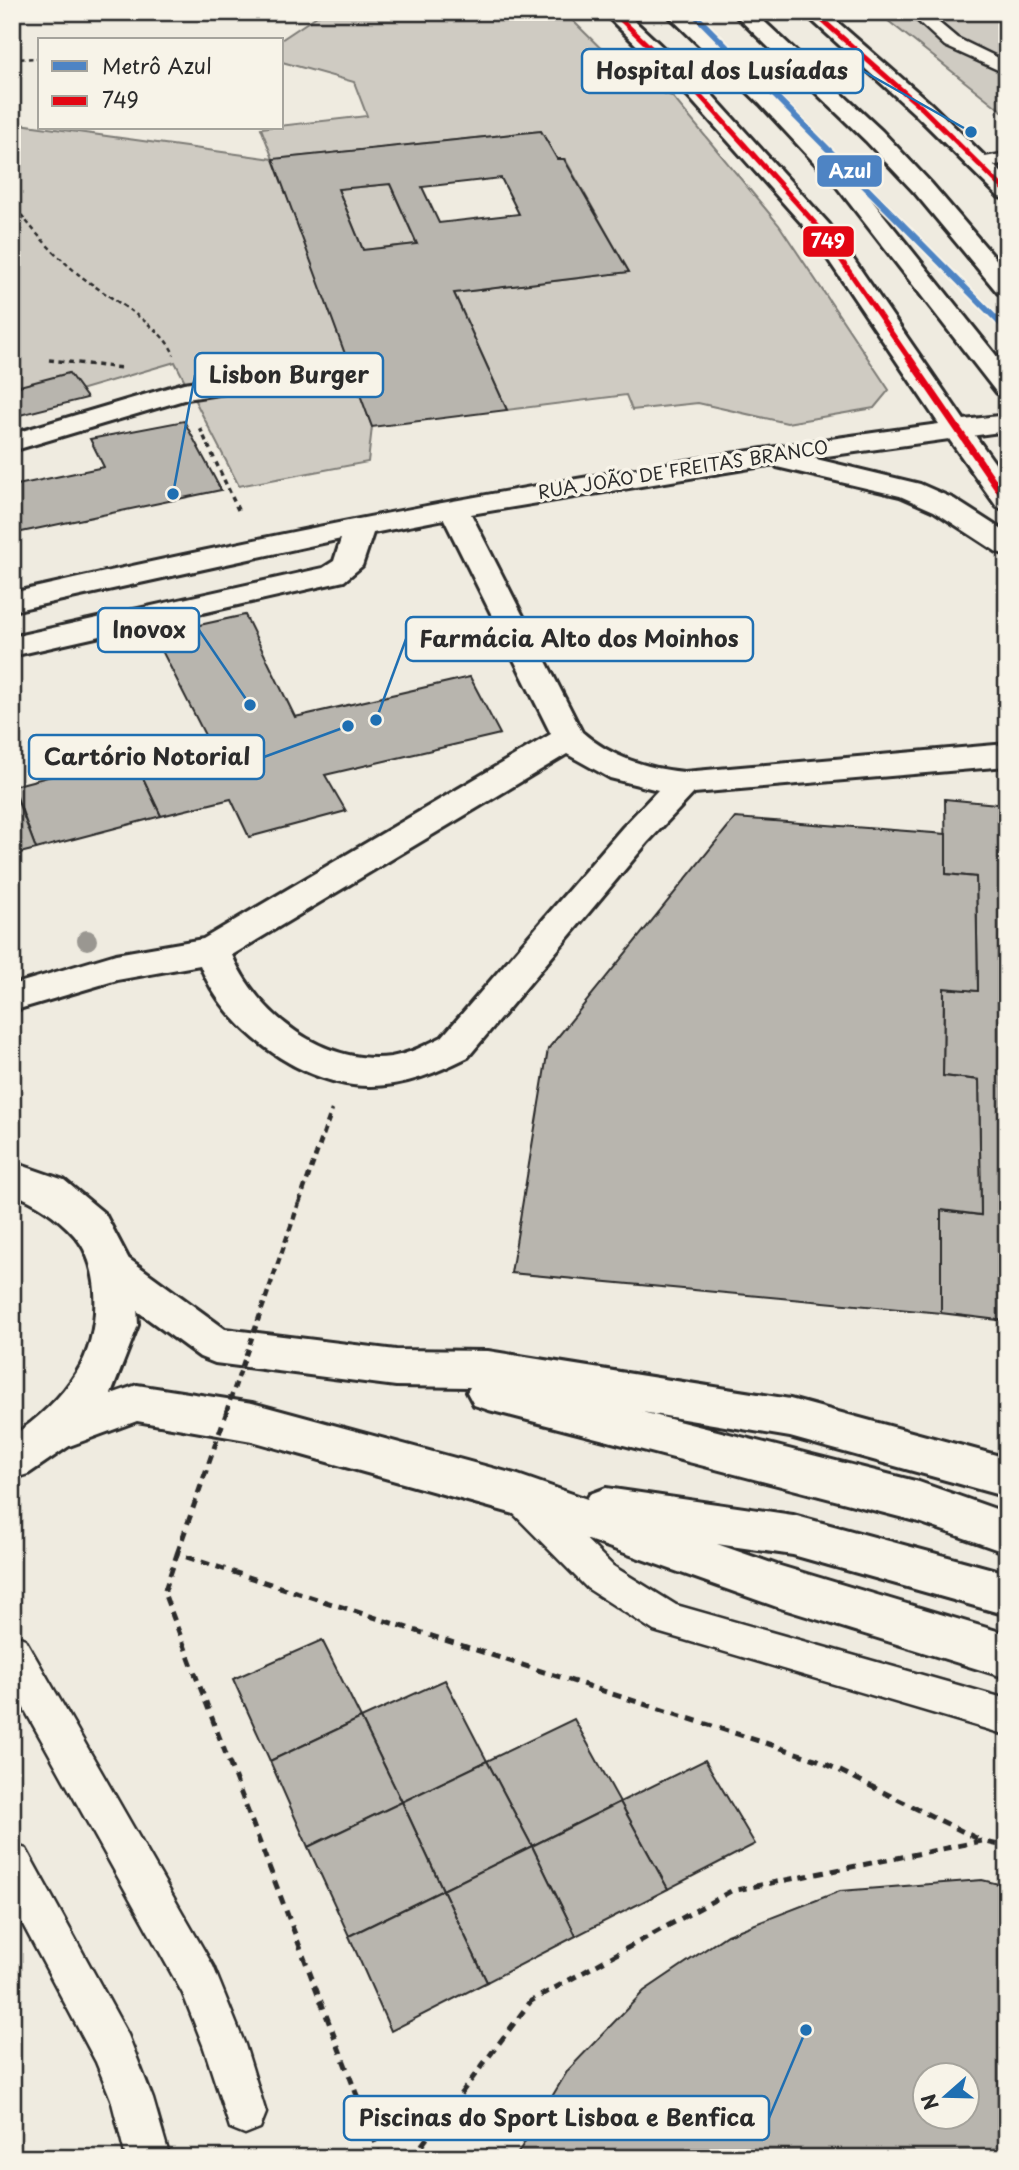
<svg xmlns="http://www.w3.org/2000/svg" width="1019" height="2170" font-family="'Playpen Sans',sans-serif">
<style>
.green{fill:#cfcbc2;stroke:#7d7b76;stroke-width:2}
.building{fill:#b8b5ae;stroke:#2b2b2b;stroke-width:2;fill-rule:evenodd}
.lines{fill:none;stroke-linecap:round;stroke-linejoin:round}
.service-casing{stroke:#2b2b2b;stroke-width:5}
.minor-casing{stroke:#2b2b2b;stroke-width:6}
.secondary-casing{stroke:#2b2b2b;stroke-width:6}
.primary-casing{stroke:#2b2b2b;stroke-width:6}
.path-far3{stroke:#2b2b2b;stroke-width:2.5;stroke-dasharray:4.5 3.5;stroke-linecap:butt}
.path-far2{stroke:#2b2b2b;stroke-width:3.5;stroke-dasharray:5 4.5;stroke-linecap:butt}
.path-far1{stroke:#2b2b2b;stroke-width:4.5;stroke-dasharray:7 5;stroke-linecap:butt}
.path{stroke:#2b2b2b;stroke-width:5;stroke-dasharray:9 7;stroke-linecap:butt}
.service{fill:#f7f3e8;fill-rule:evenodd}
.minor{fill:#f7f3e8;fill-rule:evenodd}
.secondary{fill:#f7f3e8;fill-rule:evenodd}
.primary{fill:#f7f3e8;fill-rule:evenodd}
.path-bridge-far1{stroke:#2b2b2b;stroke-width:4.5;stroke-dasharray:7 5;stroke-linecap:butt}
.path-bridge{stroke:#2b2b2b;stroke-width:5;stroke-dasharray:9 7;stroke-linecap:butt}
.bus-1-far1-casing{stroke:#f7f3e8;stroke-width:9}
.bus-1-casing{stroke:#f7f3e8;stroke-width:11}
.bus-1-far1{stroke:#e30613;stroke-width:5}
.bus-1{stroke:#e30613;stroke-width:7}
.metro-1-casing{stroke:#f7f3e8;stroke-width:10}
.metro-1{stroke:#4e84c4;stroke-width:6}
.tree{fill:#9a9791}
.labels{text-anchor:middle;stroke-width:7;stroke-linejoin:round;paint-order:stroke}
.far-street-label{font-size:18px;fill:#2b2b2b;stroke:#f7f3e8}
.leader{fill:none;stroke:#1f6fb2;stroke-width:2.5}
.callout-dot{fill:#1f6fb2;stroke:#f7f3e8;stroke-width:2.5}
.callout{fill:#f7f3e8;stroke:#1f6fb2;stroke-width:2.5}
.callout-label{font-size:23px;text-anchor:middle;font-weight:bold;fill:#2b2b2b}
.line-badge{stroke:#f7f3e8;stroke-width:2.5}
.badge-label{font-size:19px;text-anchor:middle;font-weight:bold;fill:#fff}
</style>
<rect width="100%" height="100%" fill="#efebe0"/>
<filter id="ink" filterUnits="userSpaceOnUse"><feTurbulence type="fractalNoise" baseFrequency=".0143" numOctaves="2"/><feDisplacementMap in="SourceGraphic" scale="14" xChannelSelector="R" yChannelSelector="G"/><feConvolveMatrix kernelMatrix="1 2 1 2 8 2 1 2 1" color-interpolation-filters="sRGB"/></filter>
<g filter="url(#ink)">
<g class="green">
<path d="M323,12H564L639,86L672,96L779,225L889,390L874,408L787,423L698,403L632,410L626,395L507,410L454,293L629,272L565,159H557L541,131L274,159L372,427L368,462L239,486L175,362L12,410V123L273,159L261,128L367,116L354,82L282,62L281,40Z"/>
<path d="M877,12H1007V115Z"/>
<path d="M390,184L417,244L363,250L338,189Z"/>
</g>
<g class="building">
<path d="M541,131L557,159H564L629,272L454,293L507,410L372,427L273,159ZM501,178L519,214L439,223L422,187ZM390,184L417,244L363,250L338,189Z"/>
<path d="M69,373L87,398L12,417V388Z"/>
<path d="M184,421L221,490L12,534V486L104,467L90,439Z"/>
<path d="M245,615L295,717L470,677L500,734L325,775L346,811L249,837L231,799L161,816L132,755L207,739L154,635Z"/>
<path d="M132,755L161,816L36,849L13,786Z"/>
<path d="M12,786L36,849L12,855Z"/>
<path d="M945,799L1007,805V1321L941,1313V1210L981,1215L979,1080L943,1076L944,988L978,991L976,877L946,874Z"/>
<path d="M735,818L946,834V874L976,877L978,991L944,988L943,1076L979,1080L981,1215L941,1210V1313L511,1273L548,1049Z"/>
<path d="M322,1640L361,1718L270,1761L233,1679Z"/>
<path d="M445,1680L487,1761L402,1802L361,1718Z"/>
<path d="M361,1718L402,1802L308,1847L270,1761Z"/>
<path d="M574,1719L620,1802L532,1846L487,1761Z"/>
<path d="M705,1760L755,1844L668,1889L620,1802Z"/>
<path d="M487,1761L532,1846L443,1890L402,1802Z"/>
<path d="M402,1802L443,1890L349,1936L308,1847Z"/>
<path d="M620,1802L668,1889L576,1936L532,1846Z"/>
<path d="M532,1846L576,1936L487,1982L443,1890Z"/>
<path d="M982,1880L1007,1886V2158H515L568,2070L644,1991L727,1935L840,1891ZM925,2076H967V2118H925Z"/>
<path d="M443,1890L487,1982L391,2031L349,1936Z"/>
</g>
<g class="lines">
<g class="service-casing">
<g id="service">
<path d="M908,12H926L957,38L1007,62V74L945,46Z"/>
<path d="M1007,153V163L980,168L971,163L974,159Z"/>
<path d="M520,1482L532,1486L613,1566L676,1605L1007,1699V1735L654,1631L587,1588L508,1508L503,1497L508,1486Z"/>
<path d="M12,1634L25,1639L213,1966L245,2045L266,2113L260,2128L245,2134L230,2128L203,2045L183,1994L12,1687Z"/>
<path d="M12,1844L26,1849L128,2035L153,2099L170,2158H126L111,2099L96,2062L12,1904Z"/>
</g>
</g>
<g class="minor-casing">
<g id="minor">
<path d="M603,12H625L704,86L829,224L964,420L1007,415V431L812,458L920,484L954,499L1007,533V555L997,552L934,511L900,496L777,467L775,464L471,514L582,732C612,758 646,768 684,772L1007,744V766L694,793L647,843L468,1057C438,1072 405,1086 371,1086C301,1087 224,1028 200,965L117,980L12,1011V985L116,954L203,939L551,734L444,519L373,533L362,566L344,581L12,656V637L323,568L334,561L341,539L12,611V593C319,522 626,465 939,424L811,234L688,96ZM567,754L610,778L658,790L623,827L442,1037C426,1045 409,1054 391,1057C324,1066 257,1014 232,955Z"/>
<path d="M803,12H826L930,103L1007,178V199L999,197L914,113Z"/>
<path d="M344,359L353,361L357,367L353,373L187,399L12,451V434L184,383Z"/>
</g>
</g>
<g class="secondary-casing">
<path id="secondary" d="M12,1162L64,1180L105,1214L135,1271L138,1325L111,1394L69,1446L28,1474L12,1479V1436C37,1420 61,1398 77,1372C100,1337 104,1267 74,1235C57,1216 36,1202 12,1193Z"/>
</g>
<g class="primary-casing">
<g id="primary">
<path d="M665,12H687L776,94L853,177L1007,369V395L997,393L837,187L760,104Z"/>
<path d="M732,12H754L882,131L931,183L1007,272V296L998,293L915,193L866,141Z"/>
<path d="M956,421L966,423L1007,480V510L997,507L942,429L946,423Z"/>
<path d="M114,1254L129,1259L225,1329L396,1350L488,1351L790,1399L1007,1458V1497L790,1437L642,1412L919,1482L1007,1513V1553L919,1522L489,1410L474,1405L467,1392L470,1387L396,1386L215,1363L200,1357L99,1283L93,1271L99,1259Z"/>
<path d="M137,1385L252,1403L518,1475L587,1499L590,1494L606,1488L793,1515L1007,1573V1615L793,1555L717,1544L777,1565L1007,1634V1678L777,1607L518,1515L252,1441L137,1421L53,1452L37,1446L31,1433L37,1420Z"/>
</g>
</g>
<g class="path-far3">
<path d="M12,59L40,58"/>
<path d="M12,202C31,229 52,252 77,273C103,295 164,326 174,355"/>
</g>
<g class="path-far2">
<path d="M49,360L123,368"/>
<path d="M200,428L239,512"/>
</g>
<path class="path-far1" d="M299,1203L332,1110"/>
<g class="path">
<path d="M381,2158L164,1593L177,1554L818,1760L982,1841"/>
<path d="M412,2158L531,2001L731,1891L982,1841L1007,1847"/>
</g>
<use href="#service" class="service"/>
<use href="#minor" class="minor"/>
<use href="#secondary" class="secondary"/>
<use href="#primary" class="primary"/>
<path class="path-bridge-far1" d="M226,1412L299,1203"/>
<path class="path-bridge" d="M177,1554L227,1411"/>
<g class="bus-1-far1-casing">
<g id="bus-1-far1">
<path d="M613,12L696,91L820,229L910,360"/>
<path d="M813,12L922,108L1007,192"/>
</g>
</g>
<g class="bus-1-casing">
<path id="bus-1" d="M909,358L1007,501"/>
</g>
<use href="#bus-1-far1" class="bus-1-far1"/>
<use href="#bus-1" class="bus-1"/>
<g class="metro-1-casing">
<path id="metro-1" d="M692,12L1007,330"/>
</g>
<use href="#metro-1" class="metro-1"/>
</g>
<circle class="tree" cx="87" cy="940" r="10"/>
</g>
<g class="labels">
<g class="far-street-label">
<text transform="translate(683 470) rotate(-9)" y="6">RUA JOÃO DE FREITAS BRANCO</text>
</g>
</g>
<path class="leader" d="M971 132L863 71M173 494L195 375M250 705L199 630M376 720L406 639M348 726L264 757M806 2030L769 2118"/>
<g class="callout-dot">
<circle cx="971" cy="132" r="7"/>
<circle cx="173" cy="494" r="7"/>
<circle cx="250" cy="705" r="7"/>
<circle cx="376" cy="720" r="7"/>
<circle cx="348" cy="726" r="7"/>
<circle cx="806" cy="2030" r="7"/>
</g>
<g class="callout">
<rect x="582" y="49" width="281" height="44" rx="7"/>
<rect x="195" y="353" width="188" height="44" rx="7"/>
<rect x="98" y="608" width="101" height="44" rx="7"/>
<rect x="406" y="617" width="347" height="44" rx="7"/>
<rect x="29" y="735" width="235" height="44" rx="7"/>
<rect x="344" y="2096" width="425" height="44" rx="7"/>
</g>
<g class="callout-label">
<text x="722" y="79">Hospital dos Lusíadas</text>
<text x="289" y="383">Lisbon Burger</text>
<text x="149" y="638">Inovox</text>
<text x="579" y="647">Farmácia Alto dos Moinhos</text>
<text x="147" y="765">Cartório Notorial</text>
<text x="557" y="2126">Piscinas do Sport Lisboa e Benfica</text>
</g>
<g class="line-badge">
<rect x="816" y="154" width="67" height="34" rx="7" fill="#4e84c4"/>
<rect x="802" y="225" width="53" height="33" rx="7" fill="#e30613"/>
</g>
<g class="badge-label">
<text x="850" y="178">Azul</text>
<text x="828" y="248">749</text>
</g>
<rect width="1019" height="2170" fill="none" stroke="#f7f3e8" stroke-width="42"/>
<rect x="21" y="21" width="977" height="2128" fill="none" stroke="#2b2b2b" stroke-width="2.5" filter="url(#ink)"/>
<rect x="38" y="38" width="245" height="91" fill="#f7f3e8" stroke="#a5a39c" stroke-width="2"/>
<rect x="52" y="61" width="35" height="10" fill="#4e84c4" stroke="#a5a39c" stroke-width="2"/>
<text x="102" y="74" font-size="21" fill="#2b2b2b">Metrô Azul</text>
<rect x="52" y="96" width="35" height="10" fill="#e30613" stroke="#a5a39c" stroke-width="2"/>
<text x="102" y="108" font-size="21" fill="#2b2b2b">749</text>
<g transform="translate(946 2096) rotate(250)"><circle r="33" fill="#f7f3e8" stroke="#a5a39c" stroke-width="2"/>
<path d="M0-5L12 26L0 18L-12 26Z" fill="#1f6fb2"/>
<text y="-10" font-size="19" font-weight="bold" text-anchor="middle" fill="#2b2b2b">N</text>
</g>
</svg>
